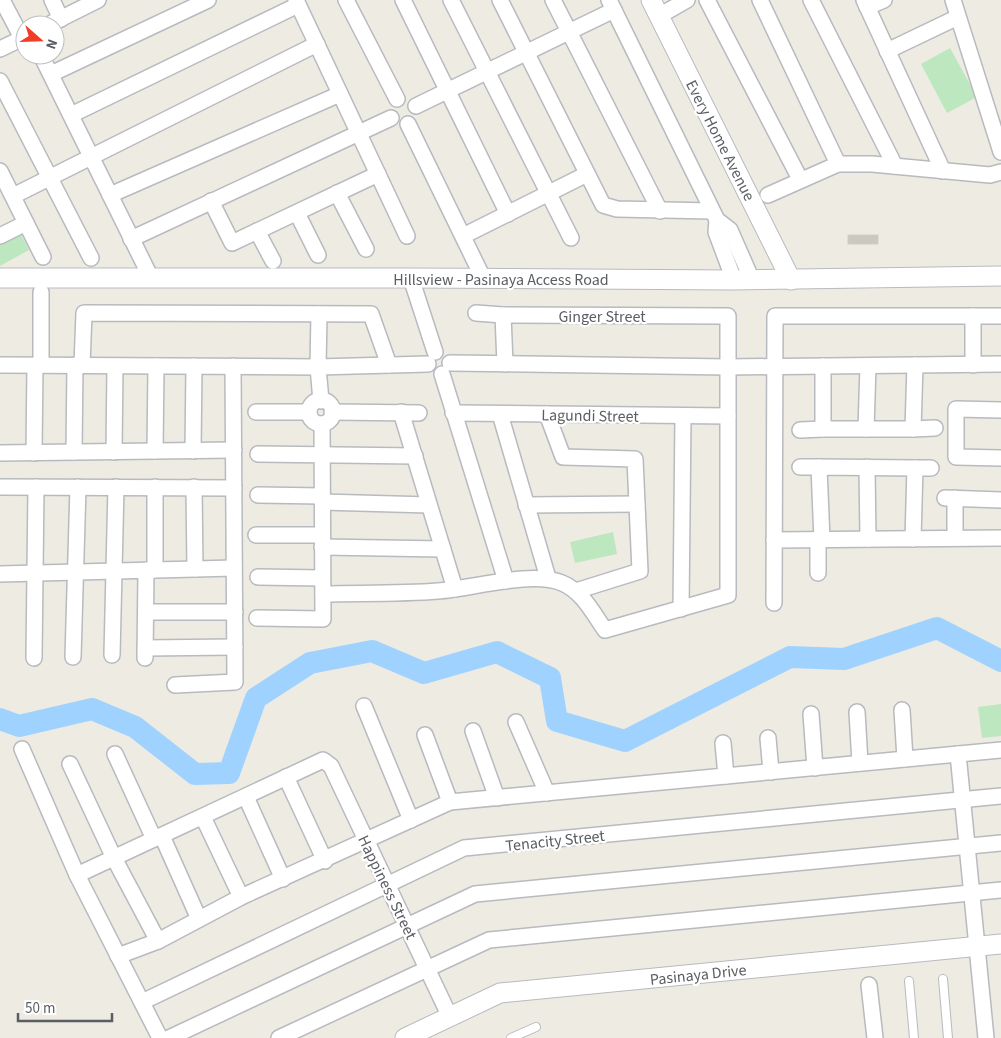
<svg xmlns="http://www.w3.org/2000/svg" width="1001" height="1038" font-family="'Source Sans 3',sans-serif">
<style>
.pitch{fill:#bde7be}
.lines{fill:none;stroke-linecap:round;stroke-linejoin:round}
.river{stroke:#a0d2ff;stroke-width:22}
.building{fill:#cbc8c1;stroke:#d3cdc0}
.service-casing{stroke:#b7babf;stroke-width:10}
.minor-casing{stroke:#b7babf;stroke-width:18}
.tertiary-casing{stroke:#b7babf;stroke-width:21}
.service{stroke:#fff;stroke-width:8}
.minor{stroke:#fff;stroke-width:15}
.tertiary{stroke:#fff;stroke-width:19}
.labels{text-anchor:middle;stroke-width:4.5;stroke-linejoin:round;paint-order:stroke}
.street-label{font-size:16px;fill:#5a5e63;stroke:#fff}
</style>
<rect width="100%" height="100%" fill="#eeece2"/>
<g class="pitch">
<path d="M950,48L977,97L947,113L921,64Z"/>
<path d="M19,230L29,250L0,266V240Z"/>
<path d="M613,532L617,554L575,563L570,542Z"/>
<path d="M1001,704V736L982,738L978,707Z"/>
</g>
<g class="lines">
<path class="river" d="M0,719L19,726L92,709L135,727L195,774L229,773L256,698L310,663L372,651L424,673L497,652L550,678L557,721L625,741L790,657L844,659L937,628L1001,661"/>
</g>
<rect class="building" x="848" y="235" width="30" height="9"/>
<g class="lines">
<g class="service-casing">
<g id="service">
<path d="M943,979L948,1038"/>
<path d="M909,981L914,1038"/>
<path d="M511,1038L536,1027"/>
</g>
</g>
<g class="minor-casing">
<g id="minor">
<path d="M2,0L22,38"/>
<path d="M52,0L61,19"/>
<path d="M296,0L407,236"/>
<path d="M346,0L397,99"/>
<path d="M403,0L508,214"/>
<path d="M451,0L571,238"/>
<path d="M500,0L603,205L617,209L712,211"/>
<path d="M553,0L660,211"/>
<path d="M609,0L717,220L730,230L752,280"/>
<path d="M707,0L800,179"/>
<path d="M760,0L838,164"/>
<path d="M811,0L895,166"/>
<path d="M864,0L943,171"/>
<path d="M953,0L1001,152"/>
<path d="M867,7L884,0"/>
<path d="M659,16L687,0"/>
<path d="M48,25L98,0"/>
<path d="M0,49L25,37"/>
<path d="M887,51L958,17"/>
<path d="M41,55L151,278"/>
<path d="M51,74L208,0"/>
<path d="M0,81L91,258"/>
<path d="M416,106L614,10"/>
<path d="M71,115L298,5"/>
<path d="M408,124L483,278"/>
<path d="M0,171L43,257"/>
<path d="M337,193L366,249"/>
<path d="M110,195L340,94"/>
<path d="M768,195L838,164H872L990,175L1001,172"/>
<path d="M13,196L317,44"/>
<path d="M211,201L232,243L378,174"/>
<path d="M297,213L318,255"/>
<path d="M717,220L716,232L734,280"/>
<path d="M257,231L273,261"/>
<path d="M0,236L26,223"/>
<path d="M463,236L587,174"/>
<path d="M131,239L391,118"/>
<path d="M411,278L435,352"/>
<path d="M319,314L318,367L321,401"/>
<path d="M503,315L505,364"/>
<path d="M973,316V365"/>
<path d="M450,363L728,367L1001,364"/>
<path d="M0,365L318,367L428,364"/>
<path d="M41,365V292"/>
<path d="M82,365L84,313L371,314L389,365"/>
<path d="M823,366V429H866L868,366"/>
<path d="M442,374L506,581"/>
<circle cx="321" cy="412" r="12"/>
<path d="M1001,410L956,409V457L1001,458"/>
<path d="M256,412H309"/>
<path d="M332,412L419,413"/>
<path d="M401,412L455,589"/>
<path d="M453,413L728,416"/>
<path d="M500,414L548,578"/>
<path d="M547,414L563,457L635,459L640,571L576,591"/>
<path d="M866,429H913L915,365"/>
<path d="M913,429L935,428"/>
<path d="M800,430L823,429"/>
<path d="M155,451L156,366"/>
<path d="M193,451L194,366"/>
<path d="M74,452L75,365"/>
<path d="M114,452L115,366"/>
<path d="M0,453L234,450"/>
<path d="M34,453L35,365"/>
<path d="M258,454L415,456"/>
<path d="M800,467H819"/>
<path d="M867,467L868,539"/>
<path d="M915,468H931"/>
<path d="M0,487L234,488"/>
<path d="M155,487V570"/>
<path d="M194,487L195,569"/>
<path d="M258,495L322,496"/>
<path d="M945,498L1001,500"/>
<path d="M322,502L429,505"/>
<path d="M526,505L637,504"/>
<path d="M256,535H322"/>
<path d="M955,538V498"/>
<path d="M774,540L1001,538"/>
<path d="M818,540V573"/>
<path d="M822,540L819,467L915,468L913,539"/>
<path d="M322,547L443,549"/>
<path d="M0,574L234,568"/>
<path d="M258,577L322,578"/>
<path d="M323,594C361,593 400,594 438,591C471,589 532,570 562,583C582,591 593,613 605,630L728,595V316L503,315L476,313"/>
<path d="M774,603L775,316H1001"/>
<path d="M681,609L683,416"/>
<path d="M146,612H235"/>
<path d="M257,618L323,619L322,424"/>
<path d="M145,648L235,647"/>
<path d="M112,655L116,487"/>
<path d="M73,657L78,487"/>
<path d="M34,658L36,487"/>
<path d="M145,658L146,570"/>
<path d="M175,685L235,682L233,366"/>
<path d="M364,706L411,820"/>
<path d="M902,710L905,759"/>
<path d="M857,712L860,763"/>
<path d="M811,714L815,768"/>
<path d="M516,722L547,793"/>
<path d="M473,731L497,798"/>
<path d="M425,735L450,802"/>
<path d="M768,738L771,772"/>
<path d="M723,743L726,776"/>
<path d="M22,749L77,875L160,1038"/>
<path d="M115,754L154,839"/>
<path d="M958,754L986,1038"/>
<path d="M70,764L114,858L158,941"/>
<path d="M286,777L325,861"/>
<path d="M246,797L283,879"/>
<path d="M203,817L241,897"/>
<path d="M162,836L199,919"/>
<path d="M77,875L323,760L331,766L450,1017"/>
<path d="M118,956L158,941L241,897L450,802L1001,750"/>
<path d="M869,985L875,1038"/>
<path d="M142,1002L464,848L1001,796"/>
<path d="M169,1038L475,894L1001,843"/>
<path d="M279,1038L489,940L1001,890"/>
</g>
</g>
<g class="tertiary-casing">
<g id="tertiary">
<path d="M651,0L791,280"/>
<path d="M0,278H411L734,280L1001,276"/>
<path d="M405,1038L500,993L1001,944"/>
</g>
</g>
<use href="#service" class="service"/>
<use href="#minor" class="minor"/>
<use href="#tertiary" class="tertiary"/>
</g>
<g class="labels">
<g class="street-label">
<text transform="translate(721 140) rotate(63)" y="6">Every Home Avenue</text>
<text x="501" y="285">Hillsview - Pasinaya Access Road</text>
<text x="602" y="322">Ginger Street</text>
<text transform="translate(590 415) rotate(1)" y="6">Lagundi Street</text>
<text transform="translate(555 840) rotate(-6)" y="6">Tenacity Street</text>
<text transform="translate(388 887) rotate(64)" y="6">Happiness Street</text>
<text transform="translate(698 974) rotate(-6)" y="6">Pasinaya Drive</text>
</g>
</g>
<g transform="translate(40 40) rotate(110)"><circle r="24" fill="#ffffff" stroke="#bdbfc1"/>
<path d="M0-4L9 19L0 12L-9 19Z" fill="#f03d26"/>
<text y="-8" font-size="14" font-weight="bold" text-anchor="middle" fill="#5a5e63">N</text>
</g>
<path d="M18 1013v8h94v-8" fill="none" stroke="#5a5e63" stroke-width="2.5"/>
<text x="25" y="1013" font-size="15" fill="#5a5e63" stroke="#ffffff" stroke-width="4" paint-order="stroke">50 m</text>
</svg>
